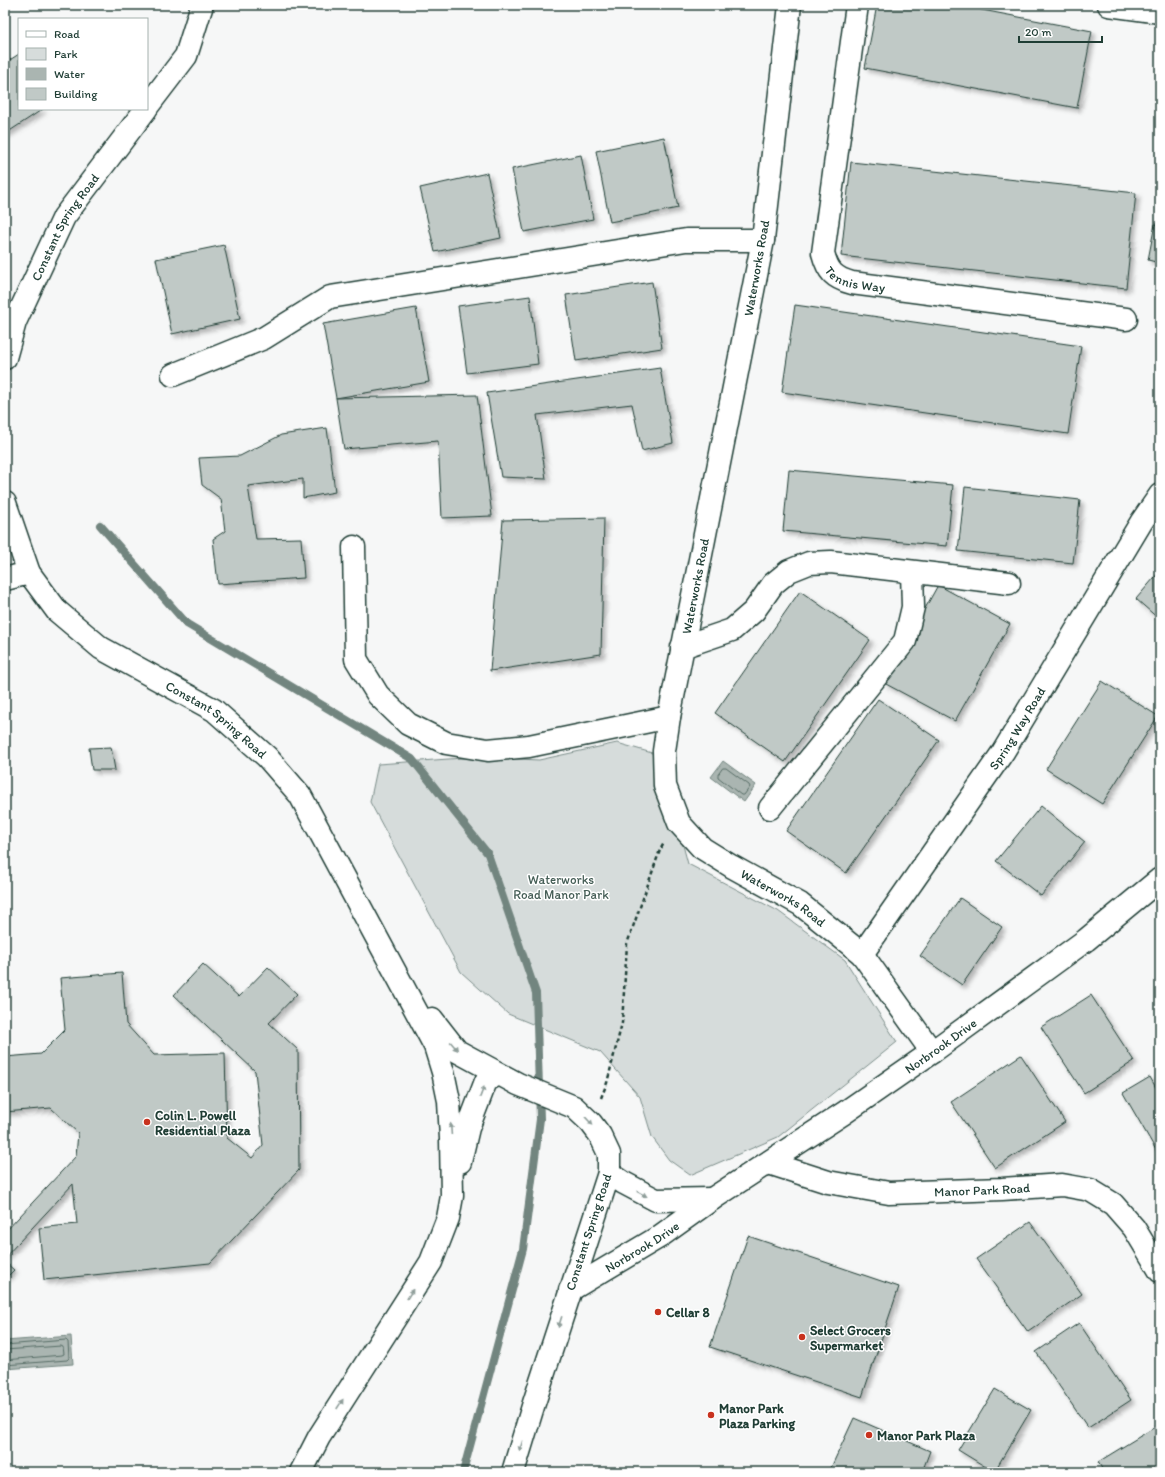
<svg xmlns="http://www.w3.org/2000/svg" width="1165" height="1477" font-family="Itim,sans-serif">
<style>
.green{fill:#d6dcdb;stroke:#7a8c88}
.water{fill:#aab5b1;stroke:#72857f}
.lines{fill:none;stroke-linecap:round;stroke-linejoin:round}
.shore{stroke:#576d66;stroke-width:1}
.stream{stroke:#72857f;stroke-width:8}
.building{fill:#c0c9c6;stroke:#1f3d34;filter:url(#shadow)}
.minor-casing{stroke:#1f3d34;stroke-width:25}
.major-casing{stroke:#1f3d34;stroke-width:25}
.path{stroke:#1f3d34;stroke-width:2.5;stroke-dasharray:4 3;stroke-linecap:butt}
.minor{stroke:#fff;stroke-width:22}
.major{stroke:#fff;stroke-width:22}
.oneway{fill:#8f9e9a}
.poi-dot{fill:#c8321e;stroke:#fff;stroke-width:1.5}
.labels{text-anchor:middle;stroke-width:3;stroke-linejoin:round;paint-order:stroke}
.street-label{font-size:13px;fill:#1f3d34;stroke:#fff}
.park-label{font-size:13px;fill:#445d55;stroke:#fff}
.poi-label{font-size:13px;font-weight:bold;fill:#1f3d34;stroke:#fff;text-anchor:start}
</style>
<defs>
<filter id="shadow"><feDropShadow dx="3.5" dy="3.5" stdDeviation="2" flood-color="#0004"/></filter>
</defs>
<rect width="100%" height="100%" fill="#f6f7f7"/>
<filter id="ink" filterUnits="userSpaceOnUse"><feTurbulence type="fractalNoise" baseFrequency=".025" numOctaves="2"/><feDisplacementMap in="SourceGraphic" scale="8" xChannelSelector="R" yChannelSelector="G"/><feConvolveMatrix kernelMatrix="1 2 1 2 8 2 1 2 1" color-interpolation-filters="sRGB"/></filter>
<g filter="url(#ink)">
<path class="green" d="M617,743L659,755L688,864L778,911L845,960L897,1042L778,1137L690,1175L669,1160L652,1137L640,1097L600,1052L508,1014L461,972L370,802L378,764L477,757L539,760Z"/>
<g class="water">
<path d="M723,761L756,785L744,802L711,777Z"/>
<path d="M71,1336L73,1364L5,1369V1341Z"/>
</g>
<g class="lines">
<g class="shore">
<path d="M723,768H726L749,785L750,787L744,795H741L718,777V775Z"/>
<path d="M5,1345L66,1340L68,1342L69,1358L67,1360L5,1365"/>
<path d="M5,1350L61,1346L63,1347L64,1354L62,1355L5,1360"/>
</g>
<path class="stream" d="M100,525L187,624L412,759L488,854L536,993L540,1119L523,1249L463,1472"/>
</g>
<g class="building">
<path d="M877,5H956L1092,31L1077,108L865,68Z"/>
<path d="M19,54V109H43L5,134V87L9,84L5,78V63Z"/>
<path d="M664,137L678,208L610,222L596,151Z"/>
<path d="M581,155L593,219L524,232L512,169Z"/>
<path d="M851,162L1136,193L1126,288L841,256Z"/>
<path d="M487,173L501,238L435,252L420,188Z"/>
<path d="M1155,224L1160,225V263L1148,260Z"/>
<path d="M224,245L240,319L172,334L156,259Z"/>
<path d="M652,282L662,348L576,361L566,295Z"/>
<path d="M530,296L538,364L467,373L458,306Z"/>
<path d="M795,305L1081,346L1068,434L782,392Z"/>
<path d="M416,308L429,382L336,398L323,324Z"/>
<path d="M660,368L673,443L642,451L632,404L537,415L546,479L501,477L487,393Z"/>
<path d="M477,395L492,516L442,518L438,441L344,449L336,398Z"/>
<path d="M327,428L335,492L303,498V479L248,486L256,539L301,538L304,578L218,584L213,539L225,531L221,499L202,485L199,458L240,456L281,435Z"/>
<path d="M789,470L953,485L947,546L783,531Z"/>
<path d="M965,487L1080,500L1073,563L958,551Z"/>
<path d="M604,518L601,654L490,671L503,520Z"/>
<path d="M1160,571V620L1136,599Z"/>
<path d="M938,585L1010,624L955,721L884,683Z"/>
<path d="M800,591L870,640L785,762L715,713Z"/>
<path d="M1102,681L1158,716L1102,804L1046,769Z"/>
<path d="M878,699L939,740L846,873L786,831Z"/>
<path d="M111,747L115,770H92L89,748Z"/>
<path d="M1041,806L1085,842L1041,896L996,861Z"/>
<path d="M960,898L1002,927L962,985L920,956Z"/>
<path d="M203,964L239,997L268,967L297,994L269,1023L298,1050L299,1170L210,1263L44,1280L39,1228L77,1224L73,1184L5,1257V1232L76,1156L78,1133L51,1108L5,1112V1057L41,1054L65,1030L60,978L122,973L126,1024L154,1055L225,1053L227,1138L252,1158L263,1145L255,1071L174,995Z"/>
<path d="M1091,995L1134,1061L1084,1093L1041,1027Z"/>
<path d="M1021,1055L1065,1122L995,1168L951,1102Z"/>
<path d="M1150,1077L1160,1095V1157L1123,1093Z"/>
<path d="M1030,1222L1082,1294L1028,1332L976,1259Z"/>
<path d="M748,1236L899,1287L862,1397L710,1347Z"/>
<path d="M5,1262L14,1270L5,1279Z"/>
<path d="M1079,1323L1131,1400L1088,1428L1036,1352Z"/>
<path d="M995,1389L1031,1410L994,1472L958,1450Z"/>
<path d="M854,1418L930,1451L922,1472H829Z"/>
<path d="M1160,1424V1472H1104L1098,1462Z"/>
</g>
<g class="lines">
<g class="minor-casing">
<g id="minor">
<path id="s1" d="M790,5L763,240L669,717L664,751L665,786L679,823L702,848L731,866L800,904L862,954L932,1052"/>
<path id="s2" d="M857,5L823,253C828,272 834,278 852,283L1126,319"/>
<path d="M1109,5L1160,12"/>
<path d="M173,375L264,338L330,297L686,240H763"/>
<path d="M354,547L356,659L378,695L408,724L446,743L488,750L529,746L669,717"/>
<path d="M5,579L29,573"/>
<path d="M682,647L732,630L754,611L773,584L789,571L809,563L831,562L1009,583"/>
<path d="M770,808L905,641L913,607L912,572"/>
<path id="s3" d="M862,954L1003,752L1142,521L1160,495"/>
<path id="s4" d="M769,1163L828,1182L889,1193L1002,1189L1062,1185L1090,1190L1113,1204L1134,1228L1160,1271"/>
<path d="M609,1173L624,1183L656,1200L712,1199"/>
<path id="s5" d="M570,1290L659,1237L712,1199L844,1113L932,1052L1086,940L1160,879"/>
</g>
</g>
<g class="major-casing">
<g id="major">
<path d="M147,107L186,56L202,5"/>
<path id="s6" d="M5,358L15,322L64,217L146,109"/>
<path id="s7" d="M5,503L29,573L57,611L101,648L214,710L267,757L300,795L435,1046L443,1072L449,1101L451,1139L452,1196L448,1218L431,1262L319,1437L301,1472"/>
<path d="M432,1019L457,1051L518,1084L574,1107L591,1123L600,1135L609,1154V1173L534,1403L513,1472"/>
<path d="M460,1162L468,1128L486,1081L498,1074"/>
</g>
</g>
<path class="path" d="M601,1098L607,1083L622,1023L627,944L660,850L664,843"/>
<use href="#minor" class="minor"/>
<use href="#major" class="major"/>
</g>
<defs><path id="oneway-solid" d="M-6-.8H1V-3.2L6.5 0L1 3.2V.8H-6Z"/></defs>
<g class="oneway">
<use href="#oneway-solid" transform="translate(454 1046) rotate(50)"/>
<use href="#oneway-solid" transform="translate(482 1092) rotate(-69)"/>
<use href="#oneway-solid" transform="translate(589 1121) rotate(47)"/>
<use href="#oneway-solid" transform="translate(451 1129) rotate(-94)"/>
<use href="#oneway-solid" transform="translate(642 1194) rotate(28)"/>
<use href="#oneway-solid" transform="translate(410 1294) rotate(-58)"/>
<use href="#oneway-solid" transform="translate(560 1322) rotate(108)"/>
<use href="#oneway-solid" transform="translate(340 1404) rotate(-57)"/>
<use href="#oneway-solid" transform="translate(521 1446) rotate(107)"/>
</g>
</g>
<g class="poi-dot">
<circle cx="147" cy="1122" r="4"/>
<circle cx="658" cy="1312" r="4"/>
<circle cx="802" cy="1337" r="4"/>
<circle cx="711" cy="1415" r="4"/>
<circle cx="869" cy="1435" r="4"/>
</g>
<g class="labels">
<g class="street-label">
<text dy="5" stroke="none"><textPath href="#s6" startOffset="145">Constant Spring Road</textPath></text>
<text transform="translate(756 268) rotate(-80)" y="5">Waterworks Road</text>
<text dy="5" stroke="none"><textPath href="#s2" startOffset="297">Tennis Way</textPath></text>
<text transform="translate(695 586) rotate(-79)" y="5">Waterworks Road</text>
<text dy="5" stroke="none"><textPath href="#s7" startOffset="315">Constant Spring Road</textPath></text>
<text dy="5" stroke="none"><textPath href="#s3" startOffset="274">Spring Way Road</textPath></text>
<text dy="5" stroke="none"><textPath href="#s1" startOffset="961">Waterworks Road</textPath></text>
<text dy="5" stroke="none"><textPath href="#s5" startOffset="444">Norbrook Drive</textPath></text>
<text dy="5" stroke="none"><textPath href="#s4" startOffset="217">Manor Park Road</textPath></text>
<text transform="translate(588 1232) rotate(-72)" y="5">Constant Spring Road</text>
<text dy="5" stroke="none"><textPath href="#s5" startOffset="84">Norbrook Drive</textPath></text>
</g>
<g class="park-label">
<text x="561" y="884">Waterworks<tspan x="561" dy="15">Road Manor Park</tspan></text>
</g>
<g class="poi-label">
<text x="155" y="1120">Colin L. Powell<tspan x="155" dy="15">Residential Plaza</tspan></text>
<text x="666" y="1317">Cellar 8</text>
<text x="810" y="1335">Select Grocers<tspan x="810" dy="15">Supermarket</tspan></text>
<text x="719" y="1413">Manor Park<tspan x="719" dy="15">Plaza Parking</tspan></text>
<text x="877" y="1440">Manor Park Plaza</text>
</g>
</g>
<rect width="1165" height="1477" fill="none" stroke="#fff" stroke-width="20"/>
<rect x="10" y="10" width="1145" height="1457" fill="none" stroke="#1f3d34" stroke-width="1.5" filter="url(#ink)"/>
<rect x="18" y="18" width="130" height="92" fill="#ffffff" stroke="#a5b1ae"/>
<rect x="26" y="31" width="20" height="6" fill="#ffffff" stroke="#a5b1ae"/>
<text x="54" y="38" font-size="12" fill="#1f3d34">Road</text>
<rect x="26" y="48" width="20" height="12" fill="#d6dcdb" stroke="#a5b1ae"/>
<text x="54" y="58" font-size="12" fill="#1f3d34">Park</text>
<rect x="26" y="68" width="20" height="12" fill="#aab5b1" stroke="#a5b1ae"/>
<text x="54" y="78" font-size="12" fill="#1f3d34">Water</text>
<rect x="26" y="88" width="20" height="12" fill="#c0c9c6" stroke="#a5b1ae"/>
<text x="54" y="98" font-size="12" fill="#1f3d34">Building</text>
<path d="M1019 36v6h83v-6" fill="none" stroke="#1f3d34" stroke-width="2"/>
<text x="1025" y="36" font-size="12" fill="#1f3d34" stroke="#ffffff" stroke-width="3" paint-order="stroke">20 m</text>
</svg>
